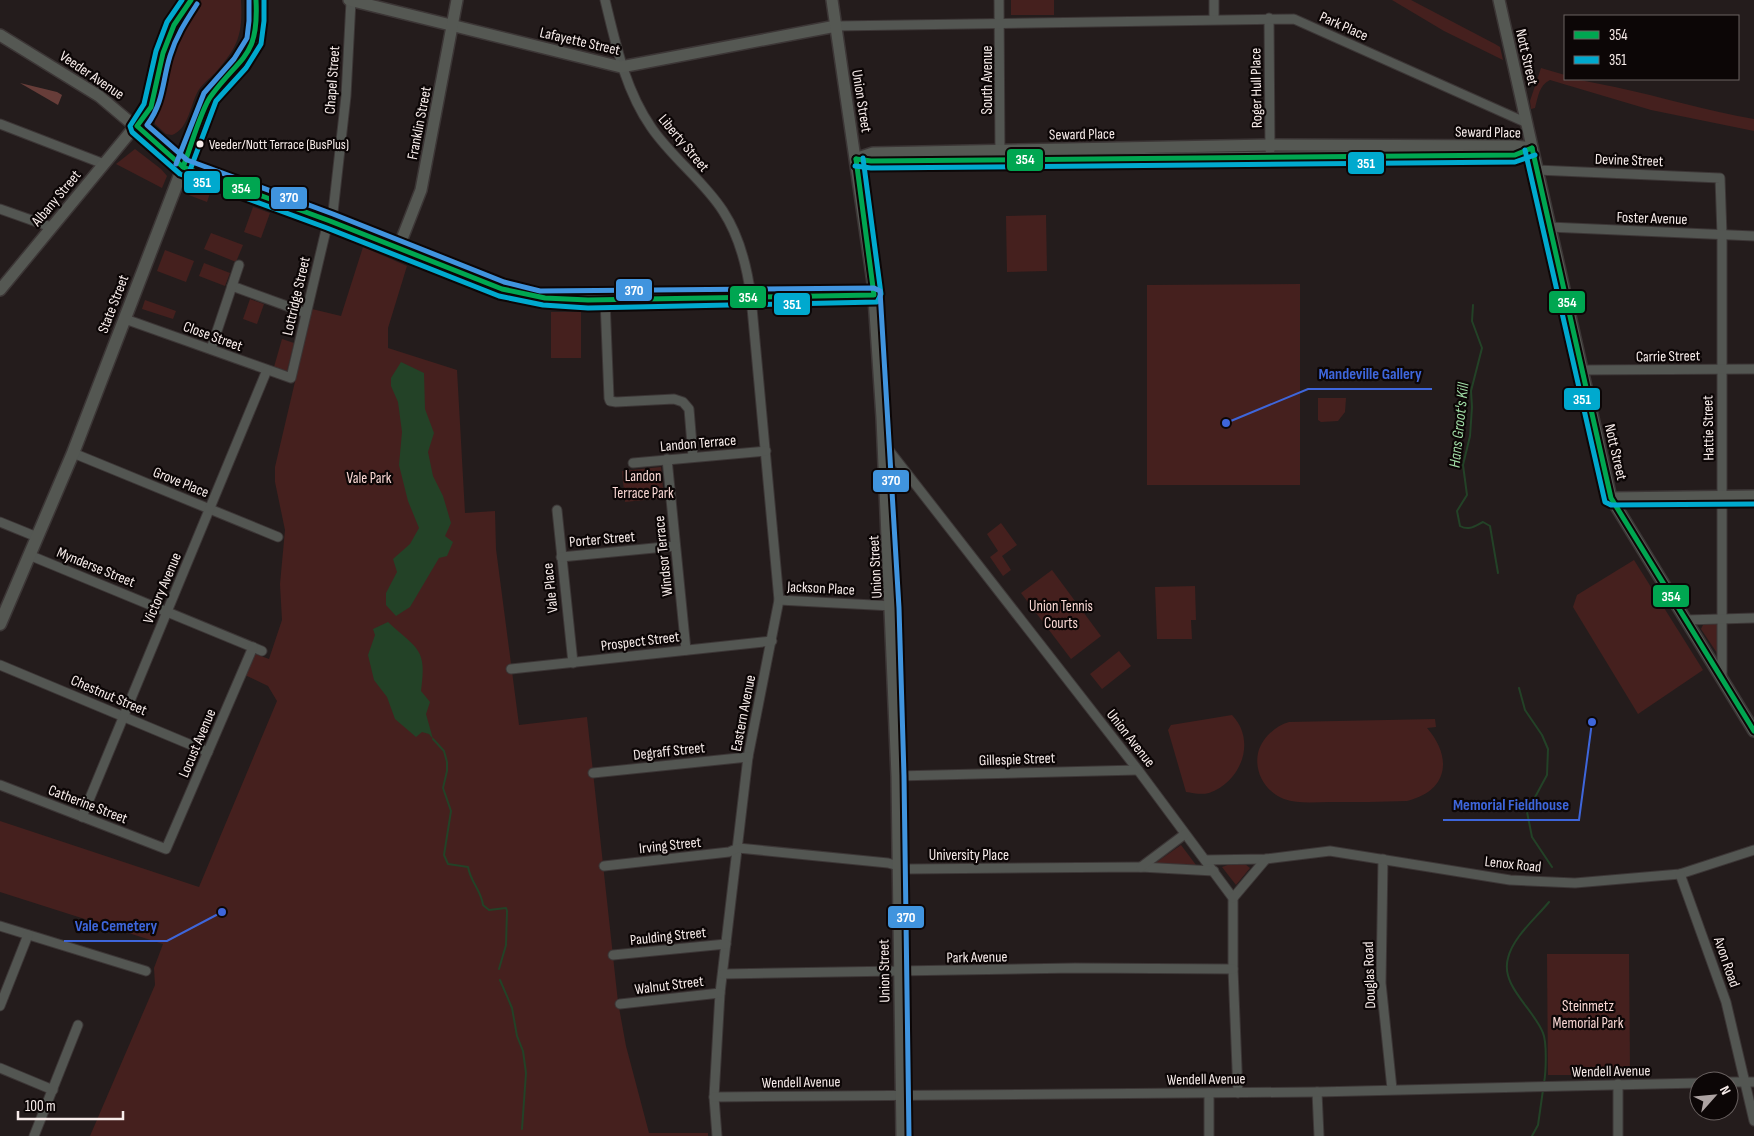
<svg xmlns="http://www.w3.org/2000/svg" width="1754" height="1136" font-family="'Sofia Sans Condensed',sans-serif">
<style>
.green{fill:#45201e}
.forest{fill:#673d39}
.water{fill:#234227}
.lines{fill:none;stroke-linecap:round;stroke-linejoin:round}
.stream{stroke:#234227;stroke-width:2}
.street-casing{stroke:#3c3636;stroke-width:11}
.secondary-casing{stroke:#3c3636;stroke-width:14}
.primary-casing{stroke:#3c3636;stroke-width:15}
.street{stroke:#535652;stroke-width:9}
.secondary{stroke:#555853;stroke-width:11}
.primary{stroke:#545752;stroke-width:12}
.bus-1-casing{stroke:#0c0606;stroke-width:9}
.bus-2-casing{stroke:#0c0606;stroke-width:9}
.bus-3-casing{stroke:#0c0606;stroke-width:9}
.bus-1{stroke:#00a651;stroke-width:5}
.bus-2{stroke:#00a9ce;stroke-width:5}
.bus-3{stroke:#4094de;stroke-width:5}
.bus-dot{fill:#f7ecea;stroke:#0c0606;stroke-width:2}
.labels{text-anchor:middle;stroke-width:4.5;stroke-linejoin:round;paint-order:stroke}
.bus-label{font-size:14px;fill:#f7ecea;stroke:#0c0606;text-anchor:start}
.street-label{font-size:15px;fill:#f7ecea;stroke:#0c0606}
.park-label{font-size:15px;fill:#fad8d4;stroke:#0c0606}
.water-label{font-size:16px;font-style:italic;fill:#a2dea7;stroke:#0c0606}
.leader{fill:none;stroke:#3e66db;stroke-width:2}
.callout-dot{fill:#3e66db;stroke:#0c0606;stroke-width:2}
.callout-label{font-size:16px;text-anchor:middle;font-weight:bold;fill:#3e66db;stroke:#0c0606;stroke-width:4.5;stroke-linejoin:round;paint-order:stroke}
.line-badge{stroke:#0c0606;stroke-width:2}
.badge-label{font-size:14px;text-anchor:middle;font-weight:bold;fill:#fff}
</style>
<rect width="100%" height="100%" fill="#241c1c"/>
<g class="green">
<path d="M201,0H241C243,35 238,47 215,73C209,79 200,86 197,93C190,107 188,129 172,135L166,134L155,124V119C169,72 167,40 201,0Z"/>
<rect x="1011" y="0" width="43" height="15"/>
<path d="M1392,0H1411L1495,44L1500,47L1503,60L1444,31Z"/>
<path d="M1541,68L1565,75V79C1582,79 1598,84 1615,87C1662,97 1707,111 1754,119V131L1651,110L1550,80C1539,85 1538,97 1535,108L1531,109L1530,101Z"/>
<path d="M135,149L161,169L167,176L162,188L116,164Z"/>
<path d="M190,182L211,190L207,202L186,194Z"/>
<path d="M253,207L270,213L261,238L244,232Z"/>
<path d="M1046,215L1047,271L1007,272L1006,216Z"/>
<path d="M211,233L243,245L236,262L204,249Z"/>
<path d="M363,247L407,266L388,328V348L457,370L465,513L495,511L496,549L519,725L587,717L618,1002L626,1046L649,1133H708V1136H90L155,985L154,968L163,944L0,892V821L199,887L277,701L268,686L245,675L253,653L269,659L282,620L280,584L285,530L275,482V467L312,309L341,316Z"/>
<path d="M165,250L194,261L186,282L157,271Z"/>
<path d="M204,263L230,273L225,286L199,276Z"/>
<path d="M1300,284V485H1147V285Z"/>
<path d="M250,299L264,304L257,324L243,319Z"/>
<path d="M145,300L176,311L173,319L142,309Z"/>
<rect x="551" y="312" width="30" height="46"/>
<path d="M282,339L294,343L287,371L274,367Z"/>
<path d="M1318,398H1346L1345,412L1338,421L1321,422L1318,420Z"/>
<path d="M661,467L664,498L625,502L622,471Z"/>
<path d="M1001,523L1017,545L1002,556L1011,570L1003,576L990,557L998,551L987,534Z"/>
<path d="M1634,560L1703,670L1638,714L1573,607L1577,595Z"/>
<path d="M1052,570L1101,636L1071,659L1021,593Z"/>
<path d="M1195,586L1196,620H1191L1192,639H1157L1155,587Z"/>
<path d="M1704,623H1718L1717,653L1701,629Z"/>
<path d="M1119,651L1131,666L1102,689L1090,674Z"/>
<path d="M1232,715C1257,741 1241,782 1209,793C1201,795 1193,793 1186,792L1168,730L1171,725Z"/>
<path d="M1435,719L1436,727L1427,728C1453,758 1448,791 1407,801C1381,802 1356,802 1330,802C1315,802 1298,804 1284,799C1266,792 1254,773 1258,753C1262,738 1275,726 1289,722Z"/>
<path d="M1181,845L1196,865L1154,864Z"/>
<path d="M1233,863L1245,864L1250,868L1236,885L1222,867Z"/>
<path d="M1547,954H1629L1630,1075H1548Z"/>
</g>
<path class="forest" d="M20,83L57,92L62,95L58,105Z"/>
<g class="water">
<path d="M401,362L424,373L425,409L434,433L428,452L433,476L443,496L451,523L445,536L453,542L447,556L439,558L410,607L396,616L386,605V593L397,572L393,559L410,544L419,528L408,501L399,465L402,432L398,402L391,386V378Z"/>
<path d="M388,622C418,650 427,648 421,691L430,702L426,714L433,739L429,734L422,732L416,737L395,719L387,697L374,680L368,655L375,635L373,629Z"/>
</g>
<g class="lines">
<g class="stream">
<path d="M1473,305L1472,321L1482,348L1471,391L1472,407L1470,436L1463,465L1467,495L1457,511L1460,526C1469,531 1475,526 1483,522L1490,526L1498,573"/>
<path d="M1519,688L1525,710L1542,735L1548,749L1547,775L1527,812L1532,837L1552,867"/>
<path d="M433,739L444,751L447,762V771L443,788L451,811L444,855L448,864L468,867C471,883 481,890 483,905L489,910L506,908L507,911L506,945L499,969"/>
<path d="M500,980L512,1008L517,1036L523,1051L526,1073L522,1129"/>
<path d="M1544,1083C1546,1072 1547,1042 1543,1033C1534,1009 1500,986 1508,958C1513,937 1536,918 1549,902"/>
<path d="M1532,1136L1538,1125L1543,1090"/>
</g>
<g class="street-casing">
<g id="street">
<path d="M605,0C616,45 625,89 651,127C672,158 703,180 723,211C740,237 747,266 751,297L779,600L748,757L720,993L714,1097L717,1136"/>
<path d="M999,0L1000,155"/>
<path d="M1214,0V19"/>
<path d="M1269,18L1270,150"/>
<path d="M836,26L1294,19L1527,123"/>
<path d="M0,124L104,164"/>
<path d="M1537,170L1720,178L1722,235V677"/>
<path d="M0,209L51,227"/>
<path d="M1549,227L1754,236"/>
<path d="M232,286L306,313"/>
<path d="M605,300L609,398L610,401L616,402L674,399L683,402L689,409L693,457"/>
<path d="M125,319L291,378L326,230L333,212L346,96L351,1"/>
<path d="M211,349L239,265"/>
<path d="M1581,370L1754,369"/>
<path d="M884,444L1138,770L1233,898V969L1238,1093"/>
<path d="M73,453L278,537"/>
<path d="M667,459L686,650"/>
<path d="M633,463L766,451"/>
<path d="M557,510L573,663"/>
<path d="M0,522L37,537"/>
<path d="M29,555L262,651"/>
<path d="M561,557L675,546"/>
<path d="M779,600L892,606"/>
<path d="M1686,620L1754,618"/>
<path d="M0,665L208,752"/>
<path d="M511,669L772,641"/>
<path d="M593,773L748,757"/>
<path d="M897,776L1138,770"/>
<path d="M0,785L166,849L253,647"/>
<path d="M82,817L267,370"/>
<path d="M1383,859L1381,983L1392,1089"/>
<path d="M1205,860L1266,859L1330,851L1510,880L1575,883L1680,874L1754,850"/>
<path d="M604,866L729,852L738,848L888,863L909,869L1141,867L1214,871"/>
<path d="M1141,867L1185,834"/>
<path d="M1680,874L1726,1002L1754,1121"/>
<path d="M1233,898L1266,859"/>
<path d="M0,926L146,971"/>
<path d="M613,955L726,944"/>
<path d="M723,974L1075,968L1233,969"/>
<path d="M620,1004L720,993"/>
<path d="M0,1006L28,935"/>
<path d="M0,1068L53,1090"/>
<path d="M1729,1082H1754"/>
<path d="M1618,1084V1136"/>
<path d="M1317,1092L1319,1136"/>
<path d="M1209,1093V1136"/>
<path d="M714,1097L1317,1092L1699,1083"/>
<path d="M34,1136L78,1025"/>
</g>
</g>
<g class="secondary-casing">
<g id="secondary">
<path d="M349,0L621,67L836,26"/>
<path d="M832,0L873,283L882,418L897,776L902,1136"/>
<path d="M1499,0L1611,498L1754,731"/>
<path d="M0,35L99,96L183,167L330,221L502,289L525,296L551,299L874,295"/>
<path d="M858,158L873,153L1270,145L1515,146L1531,148"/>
<path d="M856,159L871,161L1515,155L1532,148"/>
<path d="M398,249L421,190L457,0"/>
<path d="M0,290L151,107L163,53L174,25L191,0"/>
<path d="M1611,498L1754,496"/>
</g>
</g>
<g class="primary-casing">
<path id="primary" d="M0,624L73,453L209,100C213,91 223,84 230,76C252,53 257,32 256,0"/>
</g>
<use href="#street" class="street"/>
<use href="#secondary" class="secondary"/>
<use href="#primary" class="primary"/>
<g class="bus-1-casing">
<g id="bus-1">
<path d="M191,0L174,25L163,53L151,107L137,126L183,167L330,221L502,289L545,298L588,300L874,295L856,159"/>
<path d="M1532,148L1611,498L1754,731"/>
<path d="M856,159L871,161L1515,155L1532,148"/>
<path d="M183,167C190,150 201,109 211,96C241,55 259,58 256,0"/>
</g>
</g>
<g class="bus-2-casing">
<g id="bus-2">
<path d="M182,0L167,22L156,51L144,104L130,126L132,132L180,174L327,228L499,296L543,305L588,308L877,302L881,294L863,158"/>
<path d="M1525,150L1605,502L1611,505L1754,504"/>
<path d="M855,166L871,168L1515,162L1535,155"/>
<path d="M190,170L216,101L246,68L261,44L264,21V0"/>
</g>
</g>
<g class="bus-3-casing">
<g id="bus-3">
<path d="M197,4C186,21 176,36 170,56C162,82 164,102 147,125L187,160L333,214L504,282L540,291L874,288L880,291L899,608L904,776L909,1136"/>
<path d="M176,164L204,93L234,59L247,38L249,21V0"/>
</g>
</g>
<use href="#bus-1" class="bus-1"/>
<use href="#bus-2" class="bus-2"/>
<use href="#bus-3" class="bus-3"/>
</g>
<circle class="bus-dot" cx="200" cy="144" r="4.5"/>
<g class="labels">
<g class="bus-label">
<text x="209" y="149">Veeder/Nott Terrace (BusPlus)</text>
</g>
<g class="street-label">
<text transform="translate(1344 26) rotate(24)" y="5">Park Place</text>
<text transform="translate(580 41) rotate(13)" y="5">Lafayette Street</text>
<text transform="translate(1527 57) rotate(77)" y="5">Nott Street</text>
<text transform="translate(92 75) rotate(34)" y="5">Veeder Avenue</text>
<text transform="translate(332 80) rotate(-86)" y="5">Chapel Street</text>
<text transform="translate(987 80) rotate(-90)" y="5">South Avenue</text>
<text transform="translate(1256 88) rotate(-91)" y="5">Roger Hull Place</text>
<text transform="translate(862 101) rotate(81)" y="5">Union Street</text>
<text transform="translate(419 123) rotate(-79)" y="5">Franklin Street</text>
<text transform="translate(1488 132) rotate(1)" y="5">Seward Place</text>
<text transform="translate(1082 134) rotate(-1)" y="5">Seward Place</text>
<text transform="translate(684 143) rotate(50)" y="5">Liberty Street</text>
<text transform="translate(1629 160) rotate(2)" y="5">Devine Street</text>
<text transform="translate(56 198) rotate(-50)" y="5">Albany Street</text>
<text transform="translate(1652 218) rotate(2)" y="5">Foster Avenue</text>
<text transform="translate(296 296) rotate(-77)" y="5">Lottridge Street</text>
<text transform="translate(113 304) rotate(-69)" y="5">State Street</text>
<text transform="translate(213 336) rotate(20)" y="5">Close Street</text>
<text transform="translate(1668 356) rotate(-1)" y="5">Carrie Street</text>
<text transform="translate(1708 428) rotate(-91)" y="5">Hattie Street</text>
<text transform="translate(698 443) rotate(-5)" y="5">Landon Terrace</text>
<text transform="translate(1616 452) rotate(77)" y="5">Nott Street</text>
<text transform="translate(181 482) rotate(22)" y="5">Grove Place</text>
<text transform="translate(602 539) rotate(-5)" y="5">Porter Street</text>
<text transform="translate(663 556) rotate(-96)" y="5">Windsor Terrace</text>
<text transform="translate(96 567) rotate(22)" y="5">Mynderse Street</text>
<text transform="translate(875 567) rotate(-93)" y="5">Union Street</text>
<text transform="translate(162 588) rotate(-67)" y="5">Victory Avenue</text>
<text transform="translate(550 588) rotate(-96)" y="5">Vale Place</text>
<text transform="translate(821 588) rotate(3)" y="5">Jackson Place</text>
<text transform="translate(640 641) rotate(-7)" y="5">Prospect Street</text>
<text transform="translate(109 695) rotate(23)" y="5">Chestnut Street</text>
<text transform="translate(743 713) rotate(-79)" y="5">Eastern Avenue</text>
<text transform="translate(1131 738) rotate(52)" y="5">Union Avenue</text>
<text transform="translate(197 743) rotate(-67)" y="5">Locust Avenue</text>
<text transform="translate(669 751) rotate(-6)" y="5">Degraff Street</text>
<text transform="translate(1017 759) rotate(-2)" y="5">Gillespie Street</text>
<text transform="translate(88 804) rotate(21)" y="5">Catherine Street</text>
<text transform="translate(670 845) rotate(-6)" y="5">Irving Street</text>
<text x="969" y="860">University Place</text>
<text transform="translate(1513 864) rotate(6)" y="5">Lenox Road</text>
<text transform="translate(668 936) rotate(-6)" y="5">Paulding Street</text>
<text transform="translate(977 957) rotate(-1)" y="5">Park Avenue</text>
<text transform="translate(1727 962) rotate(71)" y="5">Avon Road</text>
<text transform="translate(884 971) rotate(-91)" y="5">Union Street</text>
<text transform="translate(1369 975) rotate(-92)" y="5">Douglas Road</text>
<text transform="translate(669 985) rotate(-7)" y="5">Walnut Street</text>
<text transform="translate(1611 1071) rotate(-1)" y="5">Wendell Avenue</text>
<text transform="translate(1206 1079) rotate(-1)" y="5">Wendell Avenue</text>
<text transform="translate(801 1082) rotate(-1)" y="5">Wendell Avenue</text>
</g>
<g class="park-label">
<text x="643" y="481">Landon<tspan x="643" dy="17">Terrace Park</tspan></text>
<text x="369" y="483">Vale Park</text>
<text x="1061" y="611">Union Tennis<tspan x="1061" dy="17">Courts</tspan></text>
<text x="1588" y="1011">Steinmetz<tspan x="1588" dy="17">Memorial Park</tspan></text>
</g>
<g class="water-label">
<text transform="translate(1458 425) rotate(-84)" y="6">Hans Groot's Kill</text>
</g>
</g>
<path class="leader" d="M1226 423L1308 389H1432M1592 722L1579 820H1443M222 912L167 941H64"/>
<g class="callout-dot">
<circle cx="1226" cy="423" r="5"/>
<circle cx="1592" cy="722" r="5"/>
<circle cx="222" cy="912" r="5"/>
</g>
<g class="callout-label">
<text x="1370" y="379">Mandeville Gallery</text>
<text x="1511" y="810">Memorial Fieldhouse</text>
<text x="116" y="931">Vale Cemetery</text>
</g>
<g class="line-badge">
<rect x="1006" y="148" width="38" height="24" rx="5" fill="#00a651"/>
<rect x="1347" y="151" width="38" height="24" rx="5" fill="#00a9ce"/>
<rect x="183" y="170" width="38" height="24" rx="5" fill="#00a9ce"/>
<rect x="222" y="176" width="39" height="24" rx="5" fill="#00a651"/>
<rect x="270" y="186" width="38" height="24" rx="5" fill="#4094de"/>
<rect x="615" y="278" width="38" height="24" rx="5" fill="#4094de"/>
<rect x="729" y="285" width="38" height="24" rx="5" fill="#00a651"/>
<rect x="1548" y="290" width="38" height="24" rx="5" fill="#00a651"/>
<rect x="773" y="292" width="38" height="24" rx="5" fill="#00a9ce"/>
<rect x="1563" y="387" width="38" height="24" rx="5" fill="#00a9ce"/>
<rect x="872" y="469" width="38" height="24" rx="5" fill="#4094de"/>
<rect x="1652" y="584" width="38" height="24" rx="5" fill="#00a651"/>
<rect x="887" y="905" width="38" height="24" rx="5" fill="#4094de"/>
</g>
<g class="badge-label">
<text x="1025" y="164">354</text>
<text x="1366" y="168">351</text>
<text x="202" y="187">351</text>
<text x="241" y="193">354</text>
<text x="289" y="202">370</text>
<text x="634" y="295">370</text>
<text x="748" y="302">354</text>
<text x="1567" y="307">354</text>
<text x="792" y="309">351</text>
<text x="1582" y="404">351</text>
<text x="891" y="485">370</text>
<text x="1671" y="601">354</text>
<text x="906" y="922">370</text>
</g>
<rect x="1564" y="15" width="175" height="65" fill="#0c0606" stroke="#6a6261"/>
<rect x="1574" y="31" width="25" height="8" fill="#00a651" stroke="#6a6261"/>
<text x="1609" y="40" font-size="15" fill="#f7ecea">354</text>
<rect x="1574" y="56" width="25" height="8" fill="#00a9ce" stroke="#6a6261"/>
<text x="1609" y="65" font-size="15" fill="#f7ecea">351</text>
<g transform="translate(1714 1096) rotate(63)"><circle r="24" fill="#0c0606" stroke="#6a6261"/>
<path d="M0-4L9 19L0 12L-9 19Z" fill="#ada3a2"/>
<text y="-8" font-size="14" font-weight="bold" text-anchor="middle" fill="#f7ecea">N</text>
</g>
<path d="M18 1111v8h105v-8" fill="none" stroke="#f7ecea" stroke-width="2.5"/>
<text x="25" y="1111" font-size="15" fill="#f7ecea" stroke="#0c0606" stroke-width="4" paint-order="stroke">100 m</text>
</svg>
